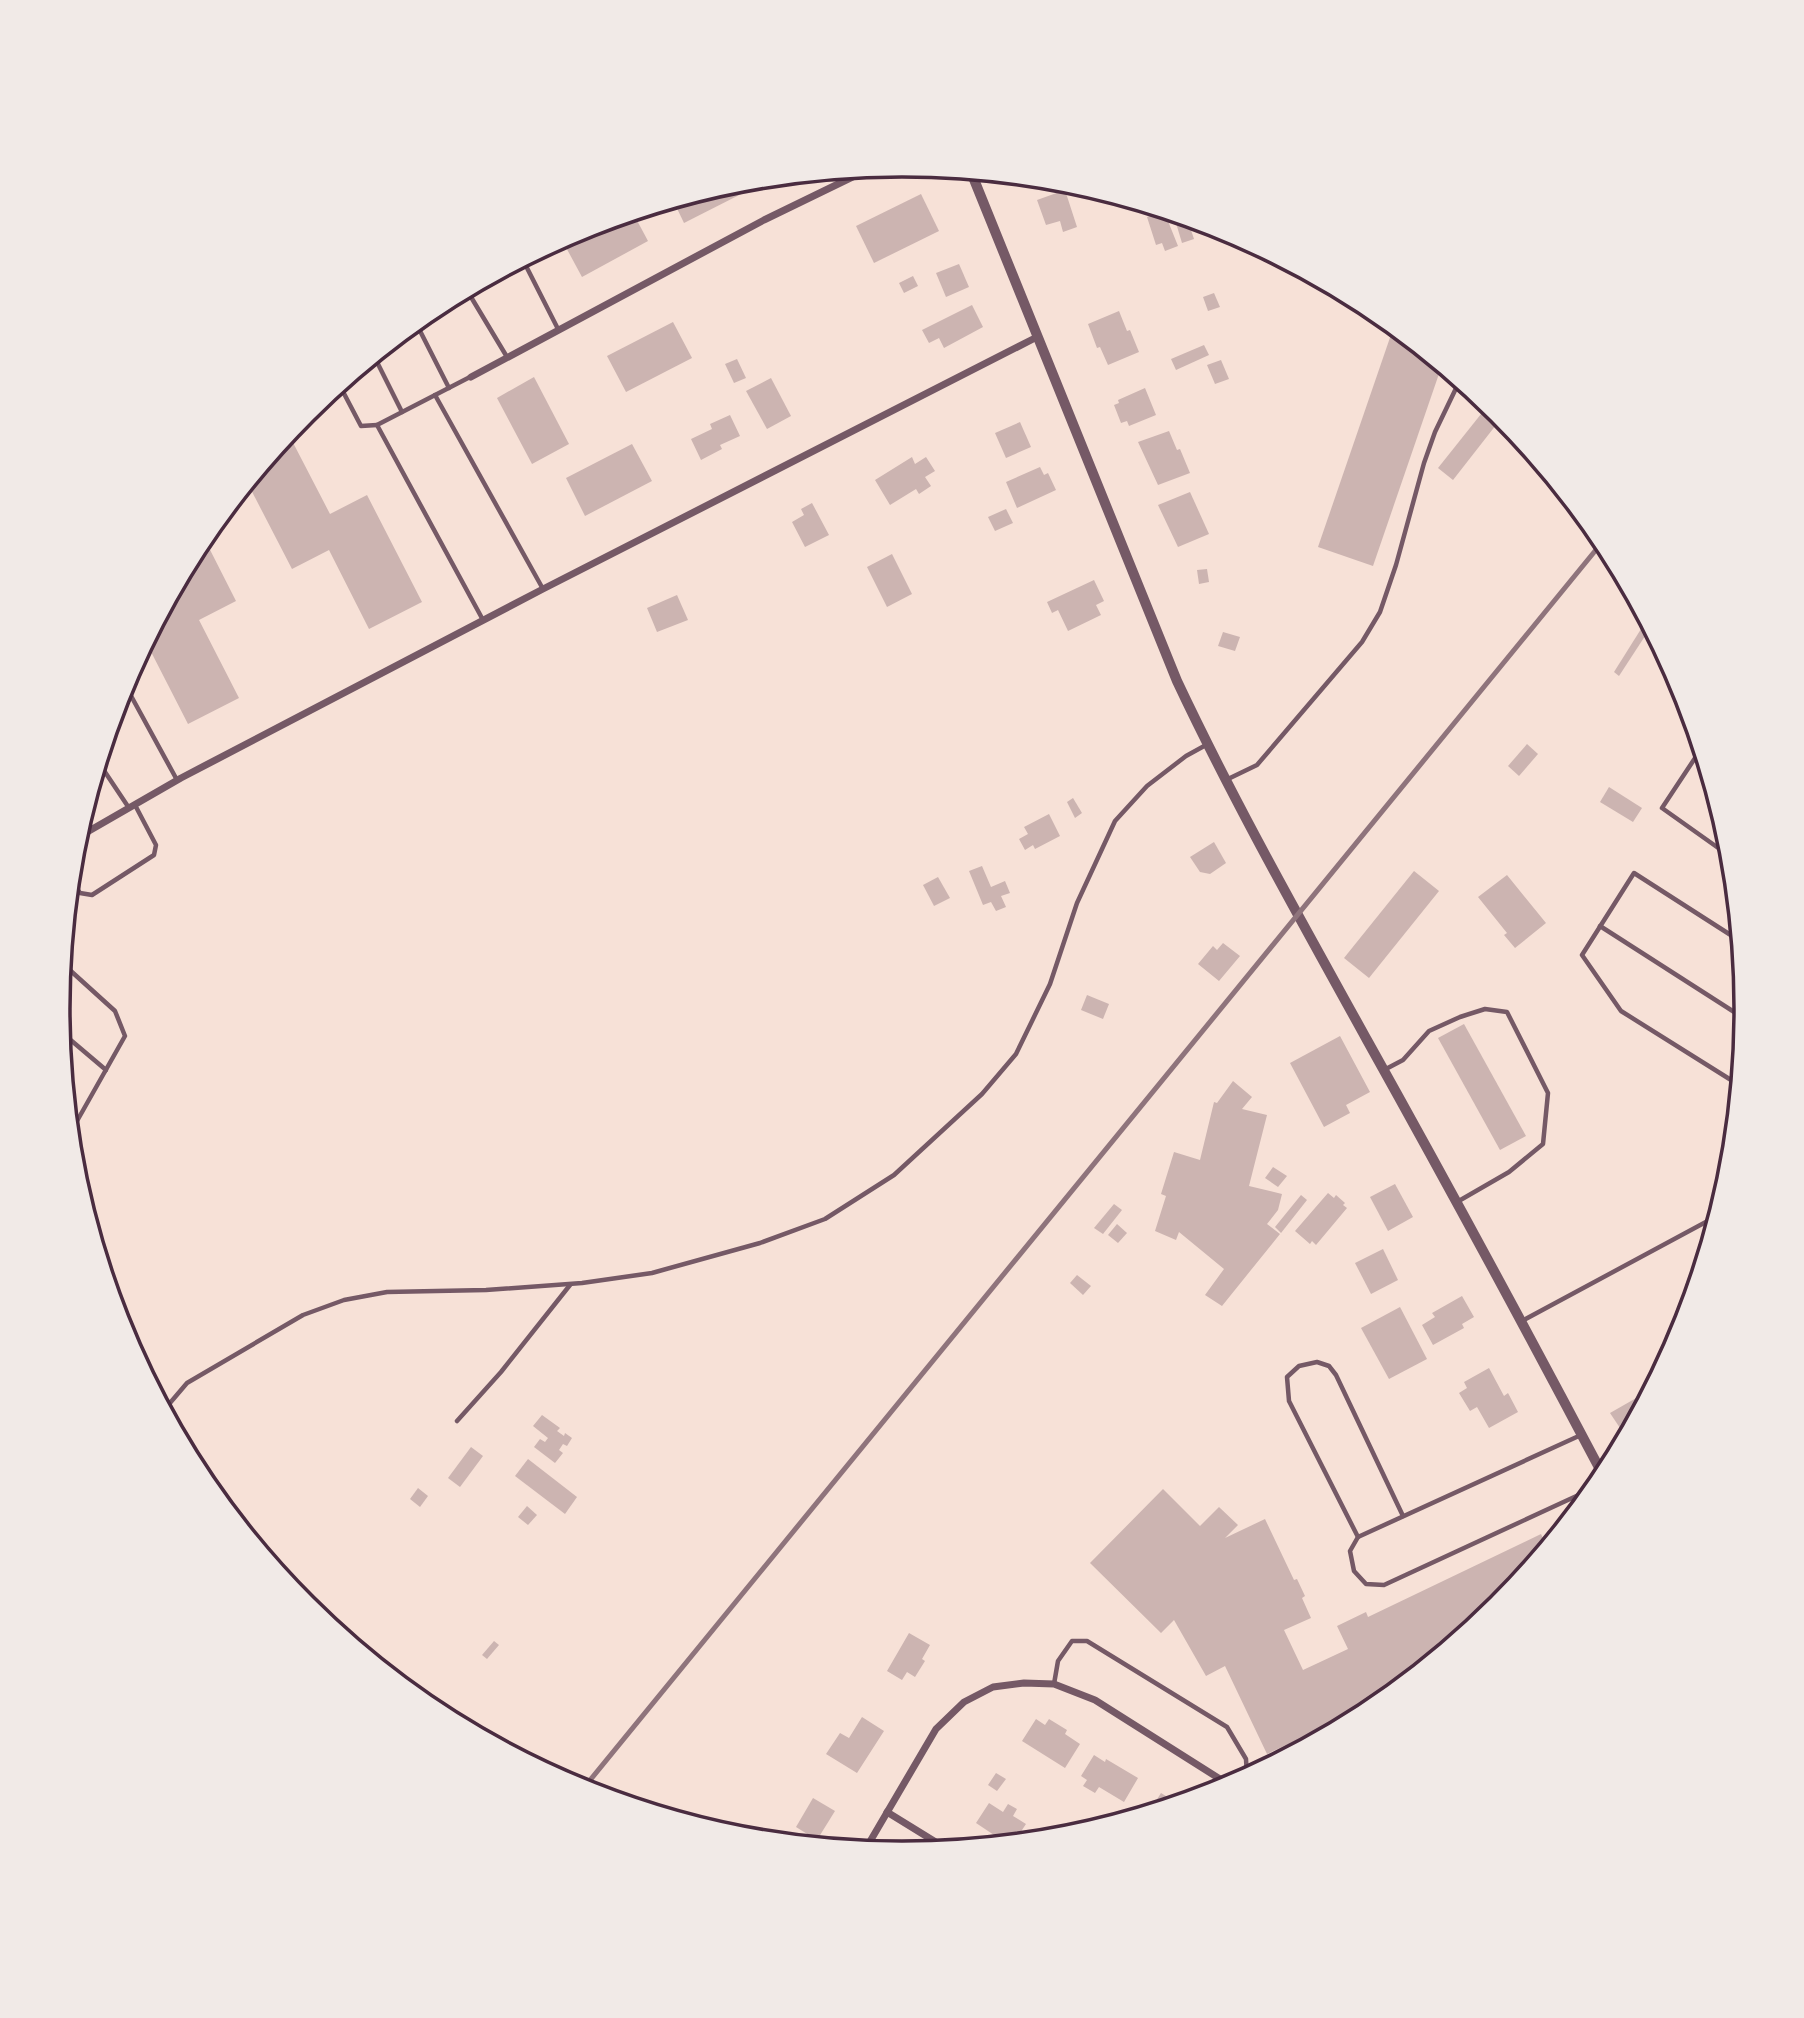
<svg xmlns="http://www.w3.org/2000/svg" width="1804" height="2018" font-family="'PT Sans Narrow',sans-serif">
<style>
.building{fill:#ccb4b1}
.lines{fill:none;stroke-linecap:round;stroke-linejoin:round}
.service{stroke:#755966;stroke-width:4.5}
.minor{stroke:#755966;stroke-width:7}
.tertiary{stroke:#755966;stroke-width:10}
.rail{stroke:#8f747c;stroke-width:5}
.rim{fill:none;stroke:#4a2c40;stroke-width:3.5}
</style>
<rect width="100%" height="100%" fill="#f7e1d7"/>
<g class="building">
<path d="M746,180L751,189L684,223L673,200L738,181Z"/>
<path d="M1065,190L1077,227L1063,232L1060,221L1046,225L1037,200Z"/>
<path d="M921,194L939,231L874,263L856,226Z"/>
<path d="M1164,211L1178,246L1165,251L1162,243L1156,245L1147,217Z"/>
<path d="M633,213L648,241L582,277L562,240L587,226Z"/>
<path d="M1173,213L1187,218L1194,239L1182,243Z"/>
<path d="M1192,219L1202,222L1205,230L1197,233Z"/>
<path d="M959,264L969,287L946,297L936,273Z"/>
<path d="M913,276L918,286L904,293L899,283Z"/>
<path d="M1214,293L1220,307L1208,311L1203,297Z"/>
<path d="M972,305L983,327L944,348L939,338L929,343L922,330Z"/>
<path d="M1119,311L1127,331L1130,330L1139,352L1108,365L1100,347L1097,348L1088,324Z"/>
<path d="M673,322L692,358L626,392L607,356Z"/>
<path d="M1394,326L1442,365L1373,566L1318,547Z"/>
<path d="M1204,345L1209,355L1176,370L1171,359Z"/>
<path d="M737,359L746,378L734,383L725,364Z"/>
<path d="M1221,360L1229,379L1215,384L1207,365Z"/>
<path d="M534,377L569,444L532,464L497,398Z"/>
<path d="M771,378L791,416L767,429L746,391Z"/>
<path d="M1145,388L1156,415L1129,426L1127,421L1121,423L1114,405L1119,403L1118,400Z"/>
<path d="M1489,404L1503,416L1453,480L1438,468Z"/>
<path d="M730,415L740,436L720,445L722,449L701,460L691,439L712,429L710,424Z"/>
<path d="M1020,422L1031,447L1006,458L995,433Z"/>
<path d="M1169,431L1177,450L1180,449L1190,473L1158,485L1138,442Z"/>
<path d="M288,433L330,514L367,495L422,602L369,629L329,550L292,569L247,482Z"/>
<path d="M632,444L652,481L585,516L566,478Z"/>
<path d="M912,457L915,464L926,457L935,471L925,477L931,486L919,494L916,489L890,505L875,480Z"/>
<path d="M1040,467L1044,475L1048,473L1056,490L1017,508L1006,482Z"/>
<path d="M1190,492L1209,534L1178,547L1158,505Z"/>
<path d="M812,503L829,535L805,547L792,522L804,515L801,509Z"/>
<path d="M1006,509L1013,523L995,531L988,517Z"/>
<path d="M203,536L236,601L199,620L239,698L188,724L146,642Z"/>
<path d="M892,554L912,594L887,607L867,567Z"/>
<path d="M1207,569L1209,582L1199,584L1197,570Z"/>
<path d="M1094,580L1104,601L1096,605L1101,615L1068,631L1058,610L1052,613L1047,602Z"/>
<path d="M677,595L688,620L657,632L647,608Z"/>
<path d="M1641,629L1647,633L1619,676L1614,672Z"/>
<path d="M1223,632L1240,637L1235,651L1218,646Z"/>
<path d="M1527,744L1538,754L1519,776L1508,766Z"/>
<path d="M1609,787L1642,808L1633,822L1600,802Z"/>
<path d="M1073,798L1082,813L1075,818L1067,802Z"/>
<path d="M1719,807L1725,827L1711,818Z"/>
<path d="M1049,814L1060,836L1035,849L1033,845L1025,850L1019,839L1028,834L1024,827Z"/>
<path d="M1214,842L1226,863L1210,874L1200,872L1190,857Z"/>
<path d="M982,866L991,887L1005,881L1010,893L1001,896L1006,907L996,911L991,902L983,905L969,871Z"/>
<path d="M1414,871L1439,891L1369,978L1344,958Z"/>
<path d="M1507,875L1546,923L1515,948L1504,935L1507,933L1478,897Z"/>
<path d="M938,877L950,898L934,906L923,885Z"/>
<path d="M1223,943L1240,956L1219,981L1198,964L1213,946L1217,950Z"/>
<path d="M1087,995L1109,1004L1103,1019L1081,1010Z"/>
<path d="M1464,1024L1526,1136L1500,1150L1438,1038Z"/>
<path d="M1340,1036L1370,1092L1346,1105L1350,1113L1324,1127L1290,1063Z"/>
<path d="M1233,1081L1252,1097L1242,1109L1267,1115L1249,1186L1282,1194L1278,1210L1267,1224L1280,1234L1222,1306L1205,1295L1224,1269L1179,1232L1176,1240L1155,1231L1166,1196L1161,1194L1174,1152L1200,1160L1214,1102L1217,1103Z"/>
<path d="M1273,1167L1287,1176L1278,1187L1265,1178Z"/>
<path d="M1395,1184L1413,1217L1388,1231L1370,1197Z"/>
<path d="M1328,1193L1334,1198L1336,1195L1345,1203L1343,1205L1347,1208L1316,1245L1312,1241L1310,1244L1295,1231Z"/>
<path d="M1301,1195L1307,1200L1281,1233L1275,1227Z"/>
<path d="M1114,1204L1122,1210L1103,1234L1094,1228Z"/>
<path d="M1117,1224L1127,1233L1118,1243L1108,1235Z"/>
<path d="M1383,1249L1398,1280L1371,1294L1355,1263Z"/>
<path d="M1077,1275L1091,1286L1083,1295L1070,1283Z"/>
<path d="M1462,1296L1474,1317L1462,1324L1464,1328L1433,1345L1422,1325L1435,1317L1432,1313Z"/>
<path d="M1400,1307L1427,1359L1389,1379L1361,1328Z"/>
<path d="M1489,1368L1504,1396L1508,1393L1518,1412L1489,1428L1477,1407L1470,1411L1459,1393L1467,1388L1464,1382Z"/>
<path d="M1652,1389L1626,1437L1610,1413Z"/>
<path d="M542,1415L560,1428L557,1431L564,1436L565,1433L572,1438L567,1446L563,1444L559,1450L563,1453L555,1463L534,1447L540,1439L545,1442L548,1438L533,1426Z"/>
<path d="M471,1447L483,1456L460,1487L448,1478Z"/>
<path d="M528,1459L577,1497L565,1514L515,1476Z"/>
<path d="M418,1488L428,1496L420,1507L410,1499Z"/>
<path d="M1163,1489L1200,1526L1219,1507L1238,1525L1225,1538L1265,1519L1294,1580L1297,1579L1305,1596L1302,1598L1311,1618L1284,1630L1303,1670L1348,1649L1337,1626L1366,1612L1368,1617L1541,1534L1547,1547L1499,1606L1474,1627L1464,1631L1466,1633L1387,1698L1267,1754L1225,1666L1206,1676L1174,1620L1161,1633L1090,1563Z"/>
<path d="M527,1506L537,1515L528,1525L518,1517Z"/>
<path d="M909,1633L930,1645L922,1659L925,1661L915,1677L907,1672L902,1680L887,1671Z"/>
<path d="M494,1641L499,1645L487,1659L482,1655Z"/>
<path d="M862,1717L884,1731L857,1773L826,1754L840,1733L849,1738Z"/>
<path d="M1036,1719L1045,1725L1049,1719L1067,1730L1065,1734L1080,1744L1065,1768L1022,1741Z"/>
<path d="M1094,1755L1105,1762L1106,1759L1138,1778L1124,1802L1099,1787L1095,1793L1083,1786L1087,1780L1081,1776Z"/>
<path d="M996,1773L1006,1779L997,1791L988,1785Z"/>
<path d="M1161,1793L1177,1803L1149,1812Z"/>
<path d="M813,1798L835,1811L817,1840L796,1827Z"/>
<path d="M989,1803L1003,1812L1008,1804L1017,1809L1013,1816L1026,1824L1014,1842L1006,1843L976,1823Z"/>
</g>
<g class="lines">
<g class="service">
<path d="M525,264L558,329"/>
<path d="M471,297L507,357"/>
<path d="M416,323L449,388"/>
<path d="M374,356L402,412"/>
<path d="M470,377L377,425L483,620"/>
<path d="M339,384L361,426L377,425"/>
<path d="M435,395L543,589"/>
<path d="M124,683L177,780"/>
<path d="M1701,749L1662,808L1731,857"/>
<path d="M99,763L129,808"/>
<path d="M1228,779L1257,765L1362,642L1380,612L1396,565L1424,463L1435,432L1460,380"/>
<path d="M71,880L80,893L92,895L154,855L156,845L135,805"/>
<path d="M1600,926L1745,1019"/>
<path d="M62,963L115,1011L125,1036L77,1121L70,1129"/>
<path d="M60,1031L106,1070"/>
<path d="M1384,1070L1403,1060L1429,1031L1460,1017L1485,1009L1507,1012L1548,1093L1543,1144L1509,1172L1457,1202"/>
<path d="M1739,1085L1621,1011L1582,955L1634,873L1740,941"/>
<path d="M68,1114L77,1121"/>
<path d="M1522,1321L1717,1216"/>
<path d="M164,1410L187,1383L303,1315L344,1300L387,1292L486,1290L582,1283L652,1273L760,1243L825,1219L894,1175L982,1094L1016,1054L1050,984L1077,903L1115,821L1147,786L1186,756L1206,745"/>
<path d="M457,1421L501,1372L570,1285"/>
<path d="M1581,1435L1358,1537L1350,1551L1354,1571L1366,1584L1384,1585L1596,1487"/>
<path d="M1358,1537L1289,1401L1287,1377L1299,1366L1317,1362L1329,1366L1336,1375L1403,1516"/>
<path d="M1054,1684L1058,1661L1072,1641H1087L1227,1727L1246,1759L1247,1777"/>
</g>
<g class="minor">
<path d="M471,377L764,220L871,168"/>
<path d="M75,839L181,778L543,589L1037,337"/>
<path d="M887,1812L947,1849"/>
<path d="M865,1850L936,1729L964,1702L993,1687L1024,1683L1054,1684L1095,1700L1231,1786"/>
</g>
<path class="tertiary" d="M971,172L1177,681C1235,804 1302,922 1367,1040C1448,1185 1527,1331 1604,1477"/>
<path class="rail" d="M582,1790L1604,540"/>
</g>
<path d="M0 0H1804V2018H0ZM70 1009a832 832 0 1 1 1664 0a832 832 0 1 1-1664 0Z" fill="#f1eae7" fill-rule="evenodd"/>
<path class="rim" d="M70 1009a832 832 0 1 1 1664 0a832 832 0 1 1-1664 0Z"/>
</svg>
